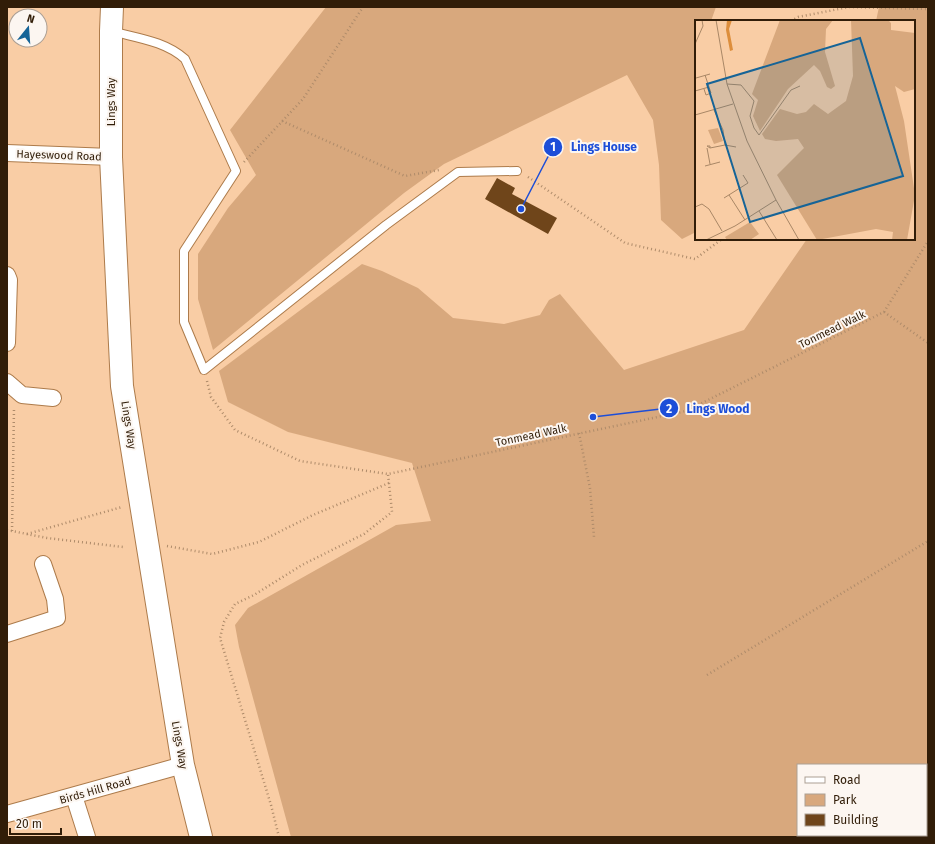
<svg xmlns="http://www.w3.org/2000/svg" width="935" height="844" font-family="'Fira Sans',sans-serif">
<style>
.green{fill:#d8a87d;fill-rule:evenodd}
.building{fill:#6f451a}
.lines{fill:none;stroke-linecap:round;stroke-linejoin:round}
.lane-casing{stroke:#ad7b4b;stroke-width:10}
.street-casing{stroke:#ad7b4b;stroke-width:18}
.secondary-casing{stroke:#ad7b4b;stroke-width:24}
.path{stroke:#ae8b6a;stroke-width:2.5;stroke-dasharray:1 3;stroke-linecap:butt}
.lane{stroke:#fff;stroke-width:8}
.street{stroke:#fff;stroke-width:16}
.secondary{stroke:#fff;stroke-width:22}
.labels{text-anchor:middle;stroke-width:4;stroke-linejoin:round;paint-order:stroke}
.street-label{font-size:11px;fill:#311d08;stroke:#fcf6f1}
.inset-road{fill:none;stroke:#a98766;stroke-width:1}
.view{fill:#166497;fill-opacity:0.15;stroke:#166497;stroke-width:2}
.inset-edge{fill:none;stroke:#311d08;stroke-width:2}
.leader{fill:none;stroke:#1d4ed8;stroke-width:1.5}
.callout-dot{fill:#1d4ed8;stroke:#fcf6f1;stroke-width:1.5}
.mark-label{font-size:12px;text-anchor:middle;font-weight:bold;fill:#fff}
.callout-label{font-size:12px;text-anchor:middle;font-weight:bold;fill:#1d4ed8;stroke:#fcf6f1;stroke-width:4;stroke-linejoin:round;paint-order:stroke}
</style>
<rect width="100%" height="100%" fill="#f9cda5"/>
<g class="green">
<path d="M326,7H716L711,21H696V232L682,239L661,220L659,165L653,120L627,75L444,164L404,193L213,350L198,299V254L228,208L256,175L230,130Z"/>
<path d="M879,7H928V837H291L239,647L235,625L248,608L396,525L431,521L412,463L288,432L228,402L219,371L362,264L382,271L418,288L453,318L504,324L540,315L549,300L560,294L624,370L744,330L807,239H914V21H876ZM798,765H926V835H798Z"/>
</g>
<path class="building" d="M497,178L515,188L512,194L557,218L548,234L485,199Z"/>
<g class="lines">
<g class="lane-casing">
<path id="lane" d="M111,31C137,38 165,41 185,59L236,171L184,251V322L204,370L386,225L458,172L517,171"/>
</g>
<g class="street-casing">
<g id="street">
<path d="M7,153L111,157"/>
<path d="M7,275L9,280L7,343"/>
<path d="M7,382L22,395L53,398"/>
<path d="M7,634L57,618L55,599L43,564"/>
<path d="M74,796L87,837"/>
<path d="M7,814L183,765"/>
</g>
</g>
<g class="secondary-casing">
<path id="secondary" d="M112,7L111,31V157L122,386L183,765L201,837"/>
</g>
<g class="path">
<path d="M791,21L798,17L849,7L928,9"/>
<path d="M282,121L405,176L439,170"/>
<path d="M244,162L303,99L363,7"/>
<path d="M528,177L625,243L695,259L722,239"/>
<path d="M884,312L928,241"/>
<path d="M884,312L928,343"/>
<path d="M207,381L211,397L235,430L300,461L388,474L686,411L884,312"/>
<path d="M579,433L590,488L594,537"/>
<path d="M7,530L47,538L123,547"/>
<path d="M12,531L14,408"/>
<path d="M27,534L122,507"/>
<path d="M167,546L212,554L259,542L313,515L389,483"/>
<path d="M707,675L928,541"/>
<path d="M279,837L271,805L220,638L224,622L235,604L254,595L302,565L364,534L392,512L388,474"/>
</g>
<use href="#lane" class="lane"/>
<use href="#street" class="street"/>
<use href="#secondary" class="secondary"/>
</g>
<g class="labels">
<g class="street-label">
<text transform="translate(111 102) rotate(-90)" y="4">Lings Way</text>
<text transform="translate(59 155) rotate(2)" y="4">Hayeswood Road</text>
<text transform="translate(832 329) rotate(-26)" y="4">Tonmead Walk</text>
<text transform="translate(129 425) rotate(81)" y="4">Lings Way</text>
<text transform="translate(531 435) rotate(-12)" y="4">Tonmead Walk</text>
<text transform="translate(180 745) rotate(80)" y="4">Lings Way</text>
<text transform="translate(95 790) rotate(-16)" y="4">Birds Hill Road</text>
</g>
</g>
<g transform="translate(695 20)">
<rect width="220" height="220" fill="#f9cda5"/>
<path d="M85,0H138L131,9L130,32L140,66L136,69L132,67L125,51L119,45L93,69L65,111L58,96L63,80L57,74ZM156,0H193L196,3V10L220,13V69L209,72L200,66L209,101L220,175L212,220H197L198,212L181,209L122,220L82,155L109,128L103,119L81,121L70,119L67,114L85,89L102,94L111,92L119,84L133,94L151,81L158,56ZM23,108L28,121L19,124L13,110ZM55,202L64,214L55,220H32L30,217Z" fill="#d8a87d"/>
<path d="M32,0H37L34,9L38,30L35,31L31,10Z" fill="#dd8e3c"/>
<path class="inset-road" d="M21,0L32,64L52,121L81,180L104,220M0,24L8,6L7,0M1,58L15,54M32,64L46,65L59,81L55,96L59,108L64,115L96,70L105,66M9,69L11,75L16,73L14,67M0,71L14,67L10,55M19,90L28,110L30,125M0,95L38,84M12,128L15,144M15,128L12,126H15V128L30,125L41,127M10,146L25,142M34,175L50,200M29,178L53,163L48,155M0,187L7,184L14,189L27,211M64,191L82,220M11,220L40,206L81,180"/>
<path class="view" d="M165,18L208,156L55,202L12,64Z"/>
<rect width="220" height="220" class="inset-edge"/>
</g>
<path class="leader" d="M521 209L553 147M593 417L669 408"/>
<g class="callout-dot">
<circle cx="521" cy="209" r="4"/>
<circle cx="593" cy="417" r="4"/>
<circle cx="553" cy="147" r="10"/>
<circle cx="669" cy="408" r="10"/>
</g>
<g class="mark-label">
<text x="553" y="151">1</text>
<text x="669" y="413">2</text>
</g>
<g class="callout-label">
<text x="604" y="151">Lings House</text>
<text x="718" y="413">Lings Wood</text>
</g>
<rect width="935" height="844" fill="none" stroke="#311d08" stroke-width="16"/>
<rect x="797" y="764" width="130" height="72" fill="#fcf6f1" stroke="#ab9f94"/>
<rect x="805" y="777" width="20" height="6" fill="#ffffff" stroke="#ab9f94"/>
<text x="833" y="784" font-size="12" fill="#311d08">Road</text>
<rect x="805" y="794" width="20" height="12" fill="#d8a87d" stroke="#ab9f94"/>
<text x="833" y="804" font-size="12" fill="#311d08">Park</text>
<rect x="805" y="814" width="20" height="12" fill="#6f451a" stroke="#ab9f94"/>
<text x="833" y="824" font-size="12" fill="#311d08">Building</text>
<g transform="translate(28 28) rotate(17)"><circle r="19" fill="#fcf6f1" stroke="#ab9f94"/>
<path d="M0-3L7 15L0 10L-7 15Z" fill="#166497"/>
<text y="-6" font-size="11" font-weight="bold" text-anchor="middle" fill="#311d08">N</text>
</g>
<path d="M10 828v6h51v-6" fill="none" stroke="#311d08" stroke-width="2"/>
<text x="16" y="828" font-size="12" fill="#311d08" stroke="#fcf6f1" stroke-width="3" paint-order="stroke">20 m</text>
</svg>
